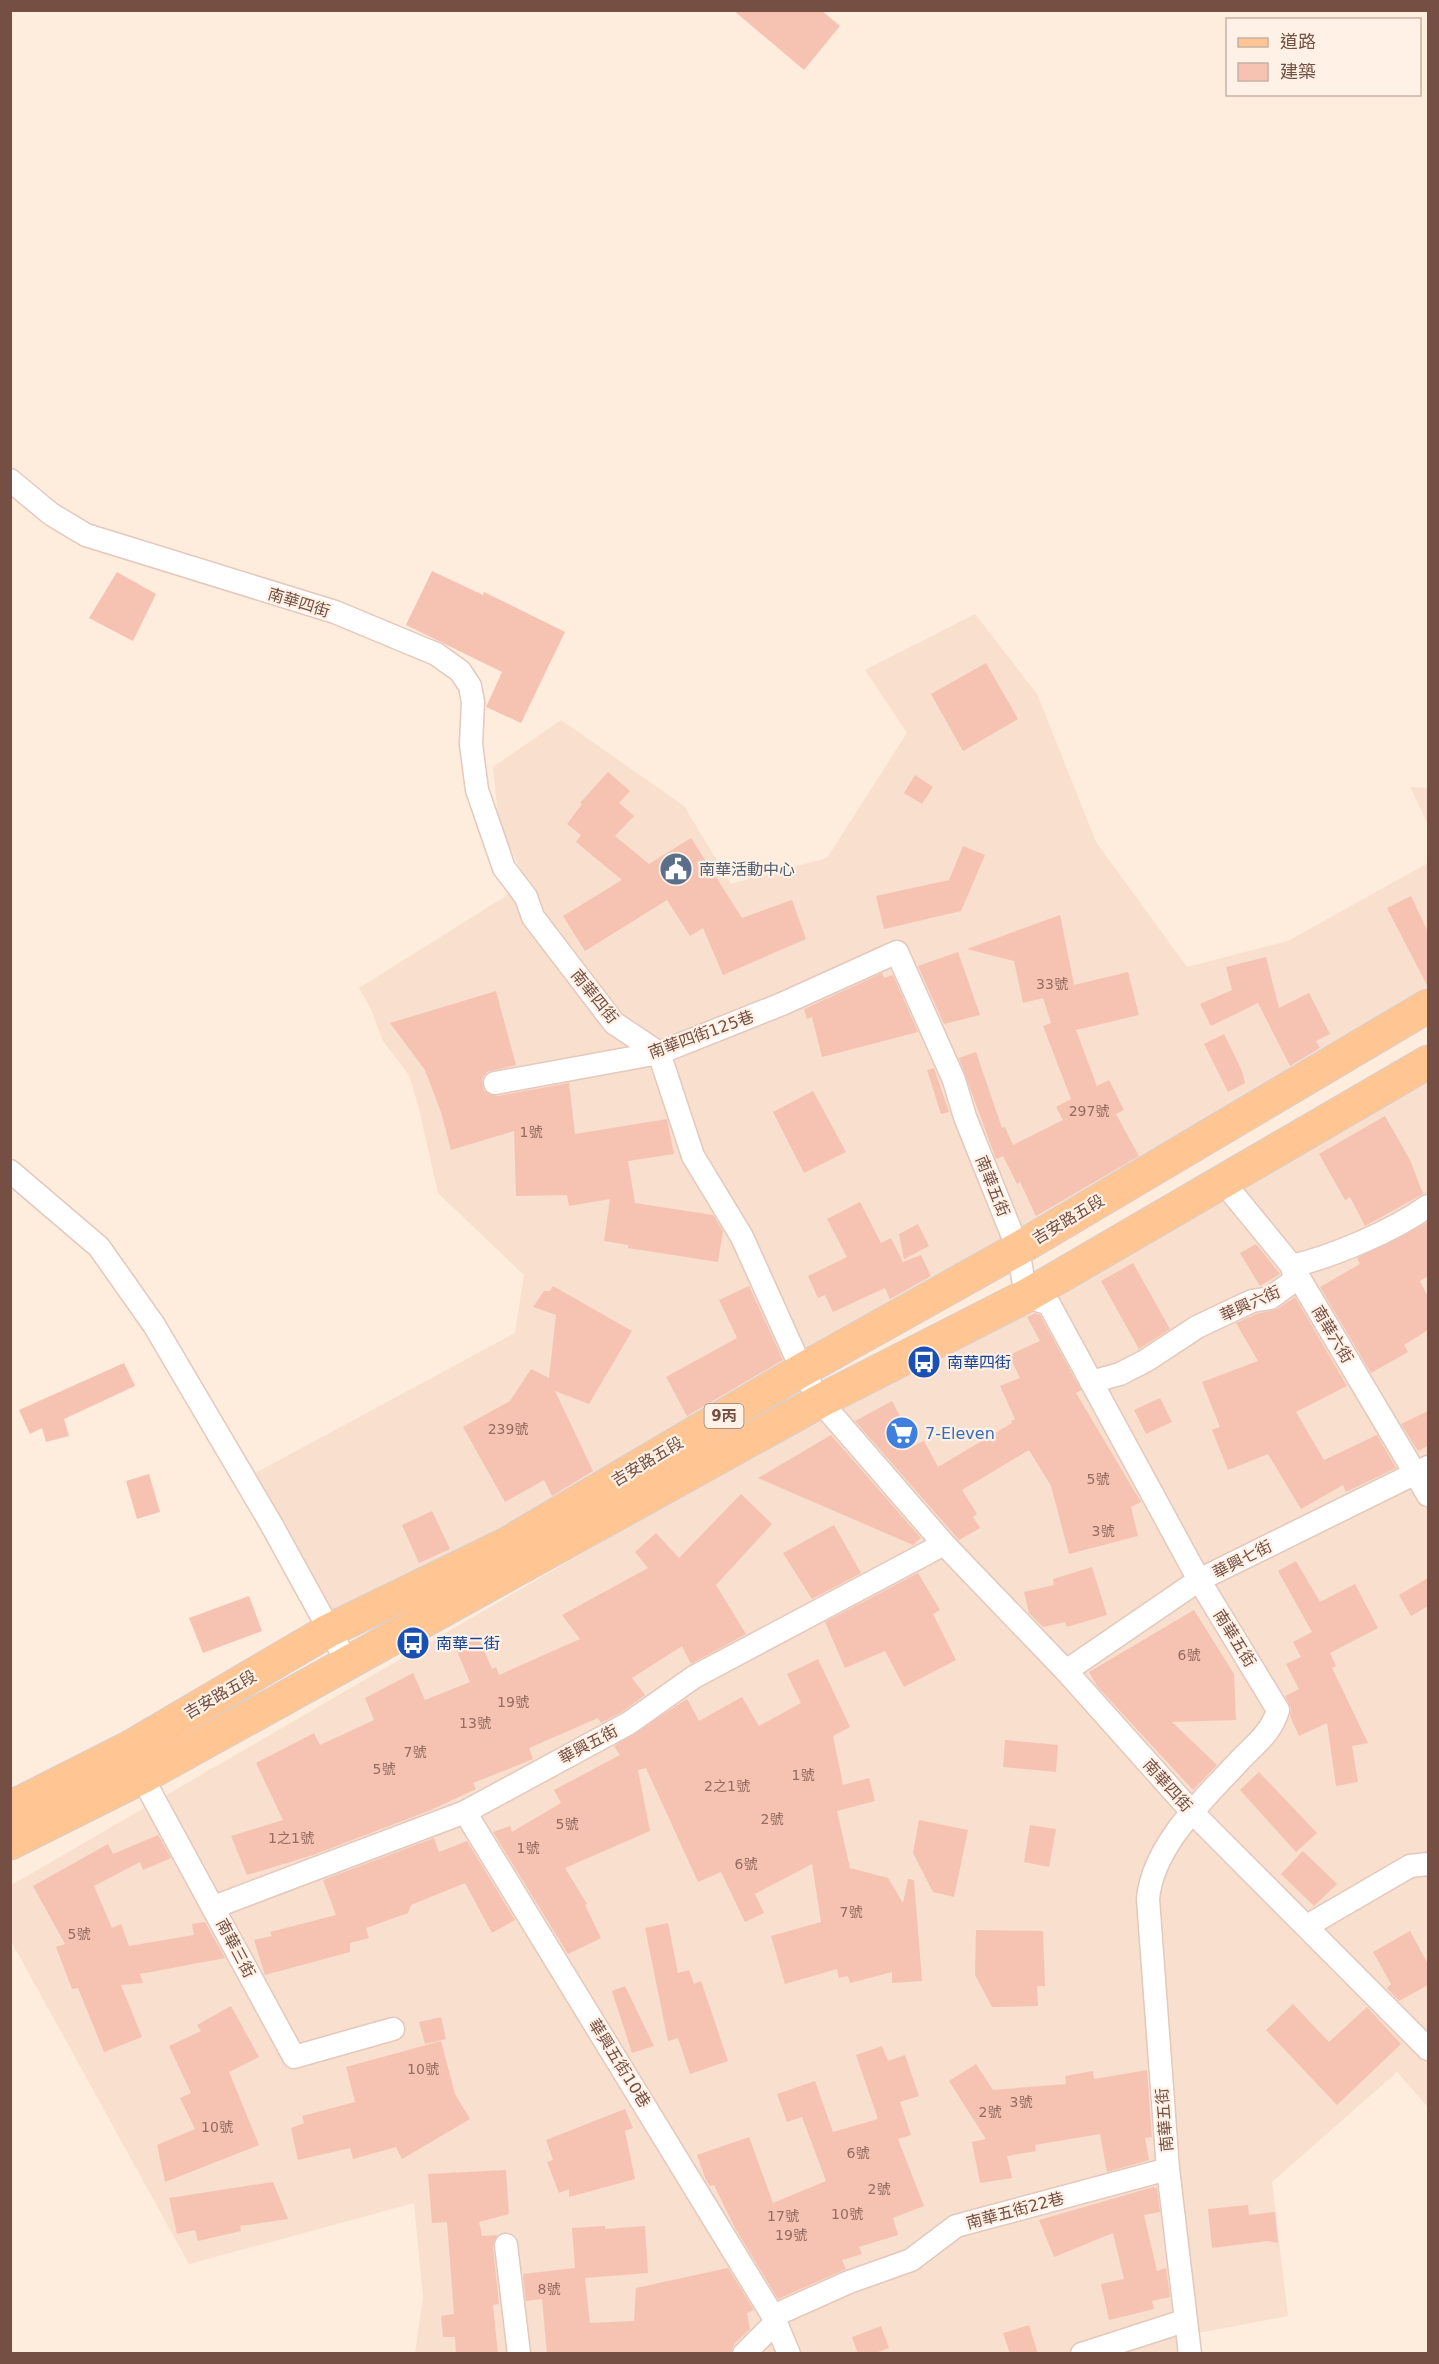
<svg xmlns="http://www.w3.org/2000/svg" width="1439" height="2364" font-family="'DejaVu Sans','Noto Sans TC',sans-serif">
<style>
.residential{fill:#f8dfce}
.building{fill:#f6c3b2}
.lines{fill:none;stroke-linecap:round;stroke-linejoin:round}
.street-casing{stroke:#e4c8bc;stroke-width:25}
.primary-casing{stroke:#d8cdcb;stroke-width:35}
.street{stroke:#fff;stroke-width:22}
.primary{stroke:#ffc693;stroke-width:33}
.labels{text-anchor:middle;stroke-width:4.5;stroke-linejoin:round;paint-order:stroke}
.number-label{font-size:14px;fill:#956b60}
.shield{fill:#fff1e5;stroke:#9e7f74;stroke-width:1.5}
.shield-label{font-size:15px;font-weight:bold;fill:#754e44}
.street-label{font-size:16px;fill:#754e44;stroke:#fff1e5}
.service-label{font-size:16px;fill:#4e5e75;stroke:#fff1e5;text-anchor:start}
.transit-label{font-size:16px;fill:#164399;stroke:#fff1e5;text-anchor:start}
.shop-label{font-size:16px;fill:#366cbe;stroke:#fff1e5;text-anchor:start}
</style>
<rect width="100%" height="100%" fill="#feecdd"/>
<g class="residential">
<path d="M975,614L1037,694L1096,842L1187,967L1288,941L1428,863V1008L645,1478L321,1623L248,1477L515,1333L524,1275L438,1193L418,1105L409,1075L383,1041L370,1007L359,988L506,896L525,878L499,826L493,767L561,720L684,806L731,884L827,858L907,733L865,670Z"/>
<path d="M1410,787L1428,788V824Z"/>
<path d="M1428,1062V2107L1397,2072L1272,2182L1288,2316L1177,2337L1180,2354L415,2353L423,2297L414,2203L189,2264L11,1941L10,1886Z"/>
</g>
<g class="building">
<path d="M733,10H821L840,26L804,70Z"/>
<path d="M432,571L483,595L484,592L565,632L521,723L486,707L502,672L406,625Z"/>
<path d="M117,572L156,594L133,641L89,618Z"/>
<path d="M986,663L1018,719L963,751L931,694Z"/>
<path d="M608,772L630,791L619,803L634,816L615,836L649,864L691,838L742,918L792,900L806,939L723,975L703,928L690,936L667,900L585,951L563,916L622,880L576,842L581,835L567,824L582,804L580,803Z"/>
<path d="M915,775L933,787L922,804L904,793Z"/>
<path d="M963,846L985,855L961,911L884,929L876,896L949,880Z"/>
<path d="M1411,896L1428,932V987L1387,908Z"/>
<path d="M1060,915L1074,985L1128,972L1139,1015L1076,1030L1097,1086L1109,1080L1124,1110L1116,1114L1139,1156L1036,1216L1020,1182L1017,1184L1003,1156L996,1159L959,1058L976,1052L1002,1128L1005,1127L1013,1145L1063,1120L1056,1107L1071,1099L1043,1026L1051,1023L1043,998L1023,1003L1014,961L967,949Z"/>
<path d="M958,952L980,1015L944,1024L918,966Z"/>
<path d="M1266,957L1279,1008L1309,993L1330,1034L1316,1041L1320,1048L1290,1066L1258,1003L1211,1026L1200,1004L1232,990L1226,967Z"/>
<path d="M882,973L884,978L893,975L918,1032L822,1057L812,1017L807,1019L804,1009Z"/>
<path d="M496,991L516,1065L487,1072L482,1079L484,1091L497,1096L569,1083L575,1134L667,1119L674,1154L628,1161L635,1203L713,1215L723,1231L718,1262L628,1248V1245L604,1241L610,1199L569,1206L567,1195L516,1196L514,1131L451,1150L441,1112L425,1070L390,1023Z"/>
<path d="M1224,1034L1242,1071L1245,1083L1228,1092L1204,1044Z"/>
<path d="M934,1068L949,1112L941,1114L927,1070Z"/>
<path d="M813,1091L846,1152L804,1173L773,1112Z"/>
<path d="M1385,1116L1410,1160L1423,1194L1365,1226L1350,1197L1345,1200L1319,1154Z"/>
<path d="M860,1202L881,1243L891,1238L903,1262L921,1255L931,1276L890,1299L885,1288L833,1312L825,1295L818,1298L808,1276L847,1257L827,1219Z"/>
<path d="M1428,1222V1276L1420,1281L1428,1297V1330L1404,1345L1408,1352L1371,1373L1320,1287L1360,1264L1357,1258Z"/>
<path d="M918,1224L929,1246L904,1259L899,1234Z"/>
<path d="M1256,1244L1280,1274L1260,1286L1240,1253Z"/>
<path d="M1133,1263L1170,1329L1139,1349L1101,1281Z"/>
<path d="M553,1286L632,1331L589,1404L555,1391L593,1471L552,1496L544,1480L505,1502L463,1427L510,1401L531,1369L549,1378L556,1315L533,1307L544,1291H550Z"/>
<path d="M749,1286L783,1360L687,1416L666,1377L737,1338L719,1300Z"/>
<path d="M1295,1297L1347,1386L1296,1412L1324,1460L1377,1435L1396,1468L1346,1492L1343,1485L1301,1509L1268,1454L1228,1470L1212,1430L1220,1427L1202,1382L1258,1361L1236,1323L1256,1314L1277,1309Z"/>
<path d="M1035,1313L1040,1315L1081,1390L1076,1393L1141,1502L1131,1507L1138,1536L1069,1554L1051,1486L1029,1450L962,1490L977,1514L973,1517L980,1528L959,1540L855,1421L892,1401L915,1445L924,1441L938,1467L1012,1423L1011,1421L1015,1419L1000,1386L1020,1378L1009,1355L1040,1341L1027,1317Z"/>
<path d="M124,1363L135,1386L64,1419L69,1436L46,1442L42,1428L30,1434L19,1410Z"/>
<path d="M1160,1398L1172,1422L1146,1434L1134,1410Z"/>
<path d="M1428,1411V1446L1418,1451L1401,1424Z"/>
<path d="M831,1435L921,1538L913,1545L758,1478Z"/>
<path d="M149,1474L160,1512L137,1519L126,1481Z"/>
<path d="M741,1494L772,1524L716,1585L746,1634L691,1664L682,1646L632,1678L645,1695L622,1712L601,1723L598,1718L529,1748L533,1759L473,1783L476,1789L431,1810L313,1855L247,1875L231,1836L283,1820L256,1763L314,1733L320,1745L374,1720L365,1698L413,1673L425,1700L470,1682L454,1644L477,1634L492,1669L496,1667L499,1675L580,1639L562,1615L648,1568L635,1552L656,1533L679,1558Z"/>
<path d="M432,1511L450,1549L419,1563L402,1525Z"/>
<path d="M834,1525L861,1573L812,1599L783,1553Z"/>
<path d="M1296,1561L1320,1602L1355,1584L1378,1628L1330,1653L1336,1666L1332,1668L1368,1743L1352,1746L1358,1782L1336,1786L1327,1723L1299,1736L1290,1716L1291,1708L1285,1696L1299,1689L1286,1664L1301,1657L1293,1642L1312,1632L1278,1571Z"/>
<path d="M1092,1567L1107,1615L1067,1627L1065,1622L1043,1627L1029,1613L1024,1592L1054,1585L1053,1579Z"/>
<path d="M918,1573L940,1610L933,1614L956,1660L904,1687L885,1651L845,1668L825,1622Z"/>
<path d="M1428,1578V1606L1411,1616L1399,1595Z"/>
<path d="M249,1596L262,1631L203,1653L189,1618Z"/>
<path d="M1194,1610L1234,1674L1236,1720L1172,1722L1217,1765L1193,1790L1097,1686L1089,1672Z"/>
<path d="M818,1659L850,1727L833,1736L843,1785L869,1778L875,1801L837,1811L850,1868L888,1878L903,1903L908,1879L914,1880L922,1981L892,1983V1972L850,1983L848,1976L839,1978L837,1969L785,1984L771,1936L821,1922L812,1864L755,1894L764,1913L745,1922L721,1872L698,1882L646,1768L638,1770L650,1831L565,1868L587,1904L585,1905L601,1938L568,1954L493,1832L510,1826L512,1832L561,1803L554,1790L620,1755L614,1746L687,1699L699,1721L742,1697L759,1726L801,1703L787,1674Z"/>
<path d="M1005,1740L1058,1745L1056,1772L1003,1767Z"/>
<path d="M1259,1772L1317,1833L1296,1852L1240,1790Z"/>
<path d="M919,1820L968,1830L954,1897L933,1892L913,1853Z"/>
<path d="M1030,1825L1056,1829L1049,1867L1024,1862Z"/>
<path d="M158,1835L171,1858L143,1870L140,1862L94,1886L112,1928L121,1924L129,1946L194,1935L192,1924L205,1922L225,1958L140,1974L143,1983L121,1985L142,2037L104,2052L78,1988L72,1989L56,1947L65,1944L33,1886L108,1844L113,1854Z"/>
<path d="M434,1838L439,1852L467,1841L515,1920L492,1933L465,1883L411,1905L408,1913L366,1928L369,1938L350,1943V1952L265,1975L254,1940L272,1936L270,1932L336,1915L323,1880Z"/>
<path d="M1303,1851L1337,1884L1314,1906L1281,1874Z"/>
<path d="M668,1923L678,1973L689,1970L694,1984L701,1981L728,2061L690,2074L678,2038L668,2041L645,1928Z"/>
<path d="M976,1930L1043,1931L1045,1986H1037L1038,2006L992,2007L975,1975Z"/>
<path d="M1410,1931L1428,1964V1985L1399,2001L1387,1988L1391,1984L1373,1952Z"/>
<path d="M625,1986L654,2046L632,2053L612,1991Z"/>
<path d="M1293,2004L1329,2042L1367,2007L1401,2044L1337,2105L1266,2030Z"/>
<path d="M231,2006L259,2057L229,2072L259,2145L165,2182L157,2145L195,2129L180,2098L191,2093L169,2046L201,2031L197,2025Z"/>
<path d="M441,2017L446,2039L425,2044L419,2022Z"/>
<path d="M441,2041L455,2094L470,2119L402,2159L396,2147L353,2159L350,2148L298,2160L291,2128L304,2123L302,2116L355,2102L346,2067Z"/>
<path d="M882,2046L888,2061L905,2055L919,2096L900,2102L911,2135L898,2139L924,2206L893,2218L898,2235L859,2247L862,2254L842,2260L846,2269L778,2299L735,2228L714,2185L710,2186L706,2180L697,2155L749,2137L773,2203L826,2181L802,2117L787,2122L777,2094L815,2081L833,2132L878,2119L856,2055Z"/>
<path d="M976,2064L993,2090L1066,2084L1065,2076L1093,2071L1094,2079L1147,2070L1152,2137L1145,2138L1149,2160L1107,2172L1100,2134L1035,2145L1036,2151L1007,2156L1012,2178L980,2183L972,2142L986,2139L949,2081Z"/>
<path d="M625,2109L633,2128L625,2131L635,2179L569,2197V2189L559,2193L547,2162L553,2160L546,2140Z"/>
<path d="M506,2170L509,2214L479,2222L482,2236L497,2235L493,2247L499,2304L493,2305L498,2354H456L455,2337H443L441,2316L454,2314L447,2222L432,2223L428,2174Z"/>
<path d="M273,2182L288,2219L240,2226L241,2231L198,2241L195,2230L177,2234L169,2198Z"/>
<path d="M1153,2187L1157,2188L1160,2212L1144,2215L1157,2271L1166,2268L1170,2297L1152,2301L1154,2309L1109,2320L1101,2284L1124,2279L1113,2233L1054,2257L1039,2220Z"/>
<path d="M1248,2205L1249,2215L1275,2212L1278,2243L1267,2241L1212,2248L1208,2209Z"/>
<path d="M605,2226V2229L645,2226L648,2273L585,2278L590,2323L634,2321L636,2288L728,2268L754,2310L747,2313L750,2329L734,2344L731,2354H547L542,2299L526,2301L523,2274L575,2268L572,2228Z"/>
<path d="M1029,2325L1038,2354H1010L1003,2333Z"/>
<path d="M881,2326L889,2348L873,2354H858L852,2337Z"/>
</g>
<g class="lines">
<g class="street-casing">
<g id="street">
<path d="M10,480L51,514L86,535L335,612L436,654L460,671L470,686L473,702L471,744L477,790L504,868L526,897L533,917L614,1023L659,1053L693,1156L742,1237L802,1370L820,1401L944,1544L1066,1671L1192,1812L1428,2049"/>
<path d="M495,1083L659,1053L782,1004L897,952L954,1080L965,1117L1018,1249L1026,1296L1049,1304L1199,1580L1278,1710C1272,1731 1257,1743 1242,1758C1206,1797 1153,1844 1148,1899L1168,2169L1190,2354"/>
<path d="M10,1171L99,1247L154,1325L270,1522L347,1662"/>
<path d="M1224,1183L1292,1266L1428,1495"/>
<path d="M1091,1382L1120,1374L1147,1360L1197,1327L1252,1301L1270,1298L1295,1280L1292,1266C1334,1256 1393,1231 1428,1206"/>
<path d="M1066,1671L1199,1580L1428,1467"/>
<path d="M136,1766L294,2057L393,2029"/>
<path d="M465,1812L773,2316L789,2354"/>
<path d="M214,1907L465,1812L629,1723L694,1677L944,1544"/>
<path d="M1307,1926L1410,1866L1428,1864"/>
<path d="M506,2245L519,2354"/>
<path d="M773,2316L849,2282L911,2260L956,2226L1168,2169"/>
<path d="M744,2354L776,2322"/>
<path d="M1082,2354L1184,2321"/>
</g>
</g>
<g class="primary-casing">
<g id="primary">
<path d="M10,1808L127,1749L328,1631L507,1544L802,1370L1018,1249L1428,1006"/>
<path d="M10,1843L142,1777L820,1401L1026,1296L1428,1062"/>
</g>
</g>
<use href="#street" class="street"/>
<use href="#primary" class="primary"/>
</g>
<defs>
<g id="civic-disc" transform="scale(1.725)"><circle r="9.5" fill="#5c6f8a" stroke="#fff1e5"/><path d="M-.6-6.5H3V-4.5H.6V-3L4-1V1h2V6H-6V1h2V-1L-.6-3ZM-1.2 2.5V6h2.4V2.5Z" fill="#fff"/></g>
<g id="bus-disc" transform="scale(1.725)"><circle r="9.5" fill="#1a4fb4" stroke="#fff1e5"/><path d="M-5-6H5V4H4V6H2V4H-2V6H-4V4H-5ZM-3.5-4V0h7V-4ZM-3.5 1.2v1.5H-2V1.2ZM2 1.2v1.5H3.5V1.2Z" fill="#fff"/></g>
<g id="supermarket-disc" transform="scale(1.725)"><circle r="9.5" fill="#3f7fe0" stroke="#fff1e5"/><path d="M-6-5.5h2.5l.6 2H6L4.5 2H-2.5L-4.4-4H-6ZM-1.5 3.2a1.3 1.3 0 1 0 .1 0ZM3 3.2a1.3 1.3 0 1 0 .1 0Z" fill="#fff"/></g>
</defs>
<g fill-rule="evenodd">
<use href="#civic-disc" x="676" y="869"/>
<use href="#bus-disc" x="924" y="1362"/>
<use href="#supermarket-disc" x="902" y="1433"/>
<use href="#bus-disc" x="413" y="1643"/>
</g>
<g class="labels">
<g class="number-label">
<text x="1052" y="989">33號</text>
<text x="1089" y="1116">297號</text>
<text x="531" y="1137">1號</text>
<text x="508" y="1434">239號</text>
<text x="1098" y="1484">5號</text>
<text x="1103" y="1536">3號</text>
<text x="1189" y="1660">6號</text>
<text x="513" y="1707">19號</text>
<text x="475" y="1728">13號</text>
<text x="415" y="1757">7號</text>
<text x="384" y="1774">5號</text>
<text x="803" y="1780">1號</text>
<text x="727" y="1791">2之1號</text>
<text x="772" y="1824">2號</text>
<text x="567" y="1829">5號</text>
<text x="291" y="1843">1之1號</text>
<text x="528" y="1853">1號</text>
<text x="746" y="1869">6號</text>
<text x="851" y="1917">7號</text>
<text x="79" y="1939">5號</text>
<text x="423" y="2074">10號</text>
<text x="1021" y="2107">3號</text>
<text x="990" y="2117">2號</text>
<text x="217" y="2132">10號</text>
<text x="858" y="2158">6號</text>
<text x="879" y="2194">2號</text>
<text x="847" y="2219">10號</text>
<text x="783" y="2221">17號</text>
<text x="791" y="2240">19號</text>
<text x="549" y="2294">8號</text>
</g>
<rect class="shield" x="704.5" y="1404" width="39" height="24" rx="4.5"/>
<g class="shield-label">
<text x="724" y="1421">9丙</text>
</g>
<g class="street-label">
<text transform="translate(299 602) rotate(17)" y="6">南華四街</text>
<text transform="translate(595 996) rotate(51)" y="6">南華四街</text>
<text transform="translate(701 1034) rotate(-20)" y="6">南華四街125巷</text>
<text transform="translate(993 1186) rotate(68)" y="6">南華五街</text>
<text transform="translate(1068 1219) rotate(-31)" y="6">吉安路五段</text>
<text transform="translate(1250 1303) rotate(-24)" y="6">華興六街</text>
<text transform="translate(1333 1334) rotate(59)" y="6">南華六街</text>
<text transform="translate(647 1461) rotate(-31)" y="6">吉安路五段</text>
<text transform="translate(1242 1559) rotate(-27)" y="6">華興七街</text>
<text transform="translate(1235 1638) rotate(58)" y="6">南華五街</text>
<text transform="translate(220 1694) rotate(-30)" y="6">吉安路五段</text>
<text transform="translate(588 1744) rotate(-28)" y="6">華興五街</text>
<text transform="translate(1168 1785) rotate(48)" y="6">南華四街</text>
<text transform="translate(236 1948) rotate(62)" y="6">南華三街</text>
<text transform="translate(620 2063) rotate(58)" y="6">華興五街10巷</text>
<text transform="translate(1164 2120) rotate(-95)" y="6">南華五街</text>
<text transform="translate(1015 2210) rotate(-15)" y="6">南華五街22巷</text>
</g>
<g class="service-label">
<text x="699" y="875">南華活動中心</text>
</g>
<g class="transit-label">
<text x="947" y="1368">南華四街</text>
<text x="436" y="1649">南華二街</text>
</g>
<g class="shop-label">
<text x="925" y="1439">7-Eleven</text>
</g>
</g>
<rect width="1439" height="2364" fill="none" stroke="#754e44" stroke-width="24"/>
<rect x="1226" y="18" width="195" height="78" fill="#fff1e5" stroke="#c8b0a5" stroke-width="1.5"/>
<rect x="1238" y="38" width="30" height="9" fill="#ffc693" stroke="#c8b0a5" stroke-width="1.5"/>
<text x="1280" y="48" font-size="18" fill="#754e44">道路</text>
<rect x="1238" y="63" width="30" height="18" fill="#f6c3b2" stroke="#c8b0a5" stroke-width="1.5"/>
<text x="1280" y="78" font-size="18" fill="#754e44">建築</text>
</svg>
